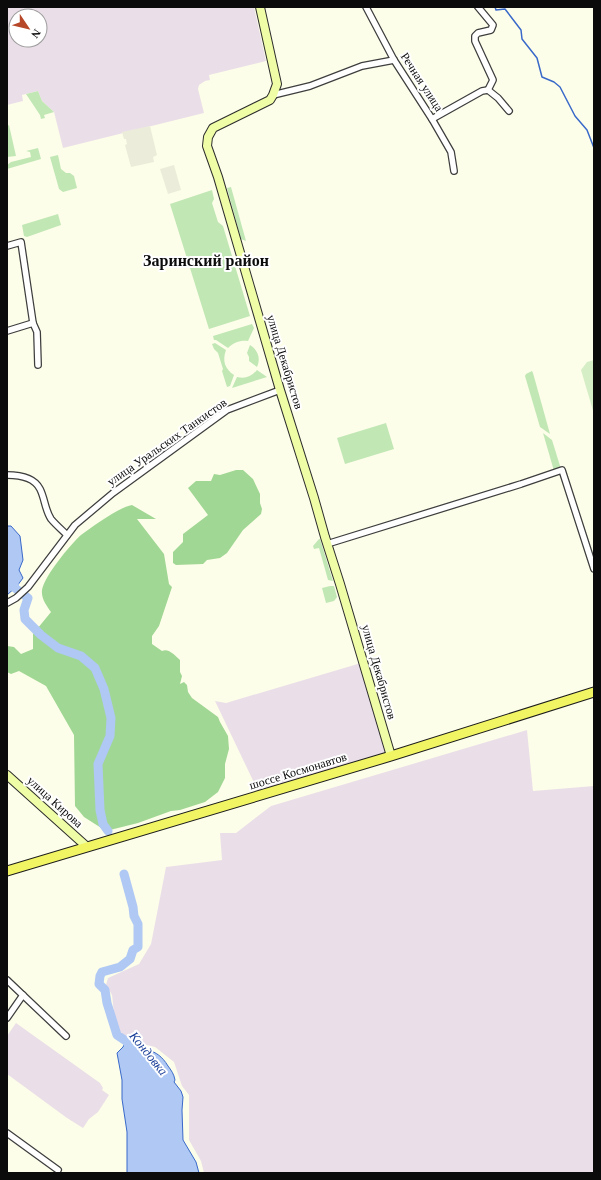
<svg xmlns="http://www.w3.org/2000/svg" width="601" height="1180" font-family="Georgia,serif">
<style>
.industrial{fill:#eadfe8;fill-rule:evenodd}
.green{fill:#c1e7b5}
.forest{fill:#a1d794}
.pitch{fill:#d6eec6}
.plaza{fill:#ececda}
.water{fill:#afc8f4;stroke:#3969c9}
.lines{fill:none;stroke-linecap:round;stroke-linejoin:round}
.stream{stroke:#3969c9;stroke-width:1.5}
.river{stroke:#afc8f4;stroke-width:9}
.street-casing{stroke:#3e3e3e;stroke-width:8}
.secondary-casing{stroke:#2d2d2d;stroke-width:10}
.primary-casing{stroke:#1c1c1c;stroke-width:11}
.street{stroke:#fff;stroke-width:5.5}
.secondary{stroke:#effda6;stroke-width:8}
.primary{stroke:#f1f563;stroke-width:9}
.labels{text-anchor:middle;stroke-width:4;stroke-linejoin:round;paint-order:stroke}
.street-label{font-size:12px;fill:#0b0b0b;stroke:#fff}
.water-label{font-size:13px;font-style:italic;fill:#193e98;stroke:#fff}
.district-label{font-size:16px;font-weight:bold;fill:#0b0b0b;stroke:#fff}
</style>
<rect width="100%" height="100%" fill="#fdfee9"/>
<g class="industrial">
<path d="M7,7H254L266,61L209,75L210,80L205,81L199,85L198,89L204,113L63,148L54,112L42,101L38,91L22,95L23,101L7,105ZM16,16H40V40H16Z"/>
<path d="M361,663L386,754L258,791L215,701L226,703Z"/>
<path d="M527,730L533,791L594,786V1173H204L201,1161L189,1140V1095L182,1086L174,1062L155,1047L135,1042L116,1032L112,995L106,985L108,978L139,964L151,944L166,867L222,860L220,833H236L271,806Z"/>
<path d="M16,1023L100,1083L103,1088L102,1090L109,1095L98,1112L89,1119L83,1128L67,1118L7,1074V1036Z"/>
</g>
<g class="green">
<path d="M38,91L42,101L54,112L44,115L45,118L41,119L40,115L26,94Z"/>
<path d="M9,125L16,156L7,157V126Z"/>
<path d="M38,148L41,159L7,169V165L11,162L31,157L30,152L26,151Z"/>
<path d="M58,155L61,169L66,173H70L74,176L77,188L63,192L59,189L50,157Z"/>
<path d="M231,187L246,241L241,239L227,188Z"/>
<path d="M212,190L214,199L212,203L218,222L223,226L250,316L209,329L170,204Z"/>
<path d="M58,214L61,225L27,237L24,236L22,225Z"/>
<path d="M252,324L254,328L248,341C241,340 234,342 228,348L216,340H214L213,336Z"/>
<path d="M215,343L226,350C222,361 225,369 234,375L230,386L227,387L222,371L223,369L218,353L214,349L212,344Z"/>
<path d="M250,345C258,350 261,358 257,367L249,361V357L247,353Z"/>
<path d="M257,370L267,377L232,388L237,377C245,379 251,377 257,370Z"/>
<path d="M532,371L533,373L550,434L540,427L525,376L526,374Z"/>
<path d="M386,423L394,449L345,464L337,438Z"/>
<path d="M543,433L552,440L561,469L554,471Z"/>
<path d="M319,539H320L333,581L328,580L319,548L314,549L313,546Z"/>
<path d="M330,586H334L337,597L334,601L326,603L322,588Z"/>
</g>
<g class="forest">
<path d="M236,470H243L253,479L260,494V503L262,509L261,514L243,530L227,553L220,558L207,560L203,564L176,565L173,563V552L183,542V534L208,515L188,488L196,481H211L214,474L220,475Z"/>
<path d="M132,505L156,519H137L164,554L169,584L172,587L159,626L152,636V644L162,651C169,648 175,656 180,660V672L182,676L180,684L184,682L187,685L188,692L192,698L218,717L220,722L228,736L229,749L225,764V778L218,792L205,802L180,810L171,811L138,823L106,831L84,817L75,806L74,735L46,686L19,671L11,674L7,672V646L14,647L21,654L33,649V634L51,612C47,606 41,599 42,590C45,575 70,545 81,535C92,527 119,507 132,505Z"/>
</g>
<path class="pitch" d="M594,360V414L581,370L587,362Z"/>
<g class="plaza">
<path d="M150,126L157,155L153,157L154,162L131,167L125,145L127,144L126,139H124L122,132Z"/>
<path d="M174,165L181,190L168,194L160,169Z"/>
</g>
<g class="water">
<path d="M7,526H11L20,536L23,560L19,570L23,578L17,586L7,595Z"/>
<path d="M126,1041C143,1052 156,1046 168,1066C171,1070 174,1074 175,1080L174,1082L181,1091L183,1097L182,1110L183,1140L196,1162L199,1173H127V1132L122,1099V1080L117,1053L123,1047Z"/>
</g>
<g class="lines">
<path class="stream" d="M495,7L496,10L505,9L521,30L522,39L537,58L542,77L554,82L560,87L575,116L587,130L594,148"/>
<g class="river">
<path d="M7,553L15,588L28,598L24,610L25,619L41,635L58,648L81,656L95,668L104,689L111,718L110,736L98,764L100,810L103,824L108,831"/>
<path d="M124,874L133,907L134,916L138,924V947L133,950L130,959L120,967L102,972L100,976L99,984L105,990L107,1003L117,1035L126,1041L132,1049"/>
</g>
<g class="street-casing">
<g id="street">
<path d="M366,7L394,60L432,119L451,152L454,171"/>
<path d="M478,7L493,25L491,30L478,33L475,36V41L493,80L488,90"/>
<path d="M273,95L310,86L362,66L394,60"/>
<path d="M432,119L482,91L488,90L498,98L509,111"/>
<path d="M7,246L21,242L33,323L37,332L38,365"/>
<path d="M7,331L33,323"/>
<path d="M7,475C19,475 34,477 40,489C45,499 45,510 51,519C56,525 62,530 67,535"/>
<path d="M327,544L521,484L562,470L594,569"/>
<path d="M7,603L16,598L28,587L75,525L113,493L227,410L280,390"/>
<path d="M7,980L66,1036"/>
<path d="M7,1018L23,995"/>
<path d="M7,1133L58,1170"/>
</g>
</g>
<g class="secondary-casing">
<g id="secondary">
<path d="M260,7L277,84L273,95L270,100L213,128L208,137L207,146L218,177L280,390L314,498L325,537L340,584L391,756"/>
<path d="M7,775L86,846"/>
</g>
</g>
<g class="primary-casing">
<path id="primary" d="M7,871L391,756L594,692"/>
</g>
<use href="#street" class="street"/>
<use href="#secondary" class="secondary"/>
<use href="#primary" class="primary"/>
</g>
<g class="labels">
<g class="street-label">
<text transform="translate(422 82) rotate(57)" y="4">Речная улица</text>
<text transform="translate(285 362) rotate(73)" y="4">улица Декабристов</text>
<text transform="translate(167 442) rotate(-35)" y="4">улица Уральских Танкистов</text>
<text transform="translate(379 672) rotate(74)" y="4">улица Декабристов</text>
<text transform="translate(298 771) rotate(-17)" y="4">шоссе Космонавтов</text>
<text transform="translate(55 802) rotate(42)" y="4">улица Кирова</text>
</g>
<g class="water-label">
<text transform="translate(149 1053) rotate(51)" y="5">Кондовка</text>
</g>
<g class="district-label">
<text x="206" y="266">Заринский район</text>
</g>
</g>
<rect width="601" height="1180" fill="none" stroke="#0b0b0b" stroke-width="16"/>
<g transform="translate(28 28) rotate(125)"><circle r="19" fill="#ffffff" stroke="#9d9d9d"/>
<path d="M0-3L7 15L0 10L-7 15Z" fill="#b64728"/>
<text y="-6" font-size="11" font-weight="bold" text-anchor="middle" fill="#0b0b0b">N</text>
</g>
</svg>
